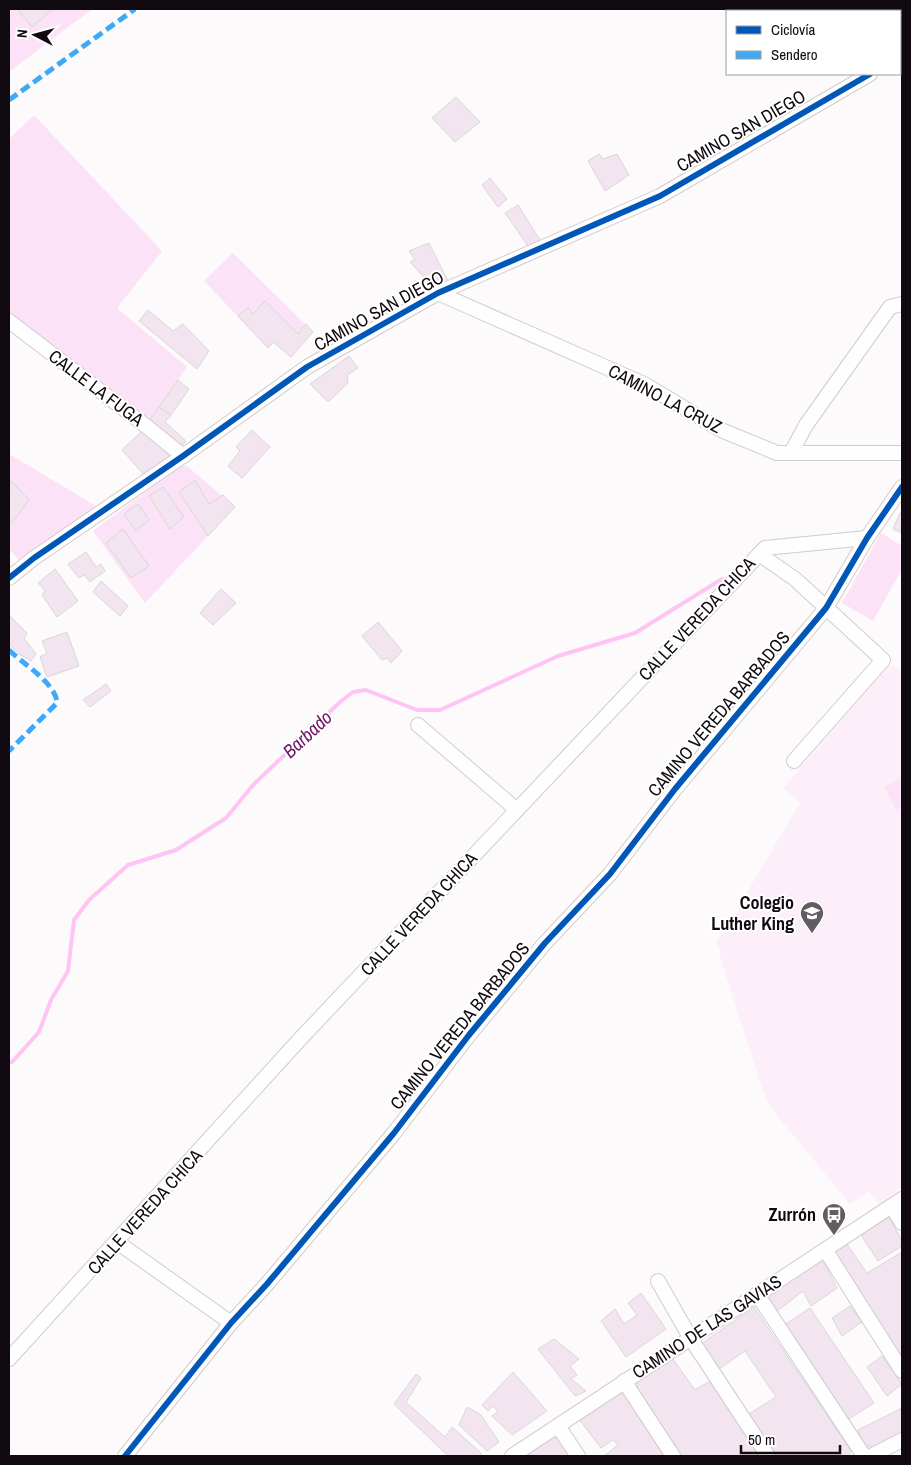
<svg xmlns="http://www.w3.org/2000/svg" width="911" height="1465" font-family="'Archivo Narrow',sans-serif">
<style>
.built{fill:#fdeffa}
.green{fill:#fce2f7}
.lines{fill:none;stroke-linecap:round;stroke-linejoin:round}
.stream{stroke:#fec5f4;stroke-width:4}
.building{fill:#f2e5ef;stroke:#dbd6d9}
.minor-casing{stroke:#d1cbcf;stroke-width:16}
.minor{stroke:#fffefe;stroke-width:14}
.quiet{stroke:#3fa9f5;stroke-width:5;stroke-dasharray:10 5;stroke-linecap:butt}
.cycleway-casing{stroke:#fff;stroke-width:9}
.cycleway{stroke:#0057b8;stroke-width:6}
.labels{text-anchor:middle;stroke-width:4;stroke-linejoin:round;paint-order:stroke}
.street-label{font-size:18px;fill:#10090f;stroke:#fff}
.poi-label{font-size:18px;font-weight:bold;fill:#10090f;stroke:#fff;text-anchor:end}
.water-label{font-size:19px;font-style:italic;fill:#711467;stroke:#fff}
</style>
<rect width="100%" height="100%" fill="#fcfafb"/>
<path class="built" d="M888,666H896L902,674V1187L879,1204L868,1192L850,1204L773,1111L764,1094L719,954L721,953L716,942L739,910L740,904L800,803L783,788Z"/>
<g class="green">
<path d="M9,9H92L9,72Z"/>
<path d="M34,115L162,251L117,308L187,367L146,426L9,320V139Z"/>
<path d="M233,253L313,332L291,357L274,342L268,348L204,281Z"/>
<path d="M9,454L96,506L21,562L9,549Z"/>
<path d="M180,466H187L235,507L145,603L93,531Z"/>
<path d="M881,533L902,546V569L873,621L842,603Z"/>
<path d="M902,777V807L896,810L884,787Z"/>
</g>
<g class="lines">
<path class="stream" d="M9,1062H12L39,1032L51,1000L68,971L74,920L89,900L128,865L176,850L226,818L254,784L340,702L353,692L366,690L417,710H440L558,656L635,633L722,579"/>
</g>
<g class="building">
<path d="M17,9H50L52,10L32,27Z"/>
<path d="M456,97L480,122L455,142L432,118Z"/>
<path d="M599,154L603,159L617,154L629,175L605,191L588,161Z"/>
<path d="M490,178L507,199L498,207L482,185Z"/>
<path d="M518,205L540,240L528,246L505,213Z"/>
<path d="M429,243L449,283L435,289L410,262L415,260L409,251Z"/>
<path d="M265,301L298,334L306,324L313,332L291,357L273,342L268,348L238,316L248,308L253,314Z"/>
<path d="M148,310L173,331L183,324L209,351L197,369L139,321Z"/>
<path d="M349,356L358,368L347,375L348,383L328,402L310,384Z"/>
<path d="M178,380L189,389L171,415L159,407Z"/>
<path d="M159,407L171,415L165,422L186,441L179,449L149,421Z"/>
<path d="M144,429L171,455L145,476L122,450Z"/>
<path d="M252,430L270,447L242,478L228,466L240,451L236,447Z"/>
<path d="M10,480L29,500L12,523L9,521Z"/>
<path d="M195,480L209,504L223,495L235,507L208,536L179,492Z"/>
<path d="M163,487L184,517L170,529L149,496Z"/>
<path d="M138,504L149,520L136,531L124,514Z"/>
<path d="M900,513L902,514V533L893,529Z"/>
<path d="M123,529L149,566L131,578L106,543Z"/>
<path d="M86,552L96,567L101,564L105,571L90,582L84,575L79,578L68,564Z"/>
<path d="M55,569L78,601L57,617L42,595L45,591L38,583Z"/>
<path d="M101,581L128,606L120,616L93,592Z"/>
<path d="M221,589L236,603L213,625L200,613Z"/>
<path d="M9,615L27,633L24,638L36,654L31,661L19,654L9,644Z"/>
<path d="M378,622L402,651L391,663L387,658L382,660L362,636Z"/>
<path d="M67,632L79,666L47,677L40,657L47,653L42,641Z"/>
<path d="M106,684L111,691L90,707L83,700Z"/>
<path d="M889,1217L902,1241V1246L878,1261L861,1235Z"/>
<path d="M847,1244L867,1273L902,1252V1363L833,1253Z"/>
<path d="M816,1261L824,1263L837,1288L811,1306L803,1291L776,1312L767,1299Z"/>
<path d="M641,1293L666,1329L626,1357L601,1321L615,1309L624,1324L637,1315L628,1303Z"/>
<path d="M850,1306L862,1322L842,1336L832,1318Z"/>
<path d="M754,1307L851,1451L849,1456H776L749,1414L776,1397L745,1351L719,1369L701,1344Z"/>
<path d="M810,1308L874,1403L847,1420L786,1324Z"/>
<path d="M554,1339L579,1359L570,1366L577,1375L571,1379L586,1391L575,1396L538,1349Z"/>
<path d="M882,1356L902,1384L887,1396L867,1367Z"/>
<path d="M673,1359L695,1390L710,1381L760,1456H679L636,1393L638,1381Z"/>
<path d="M513,1372L547,1411L512,1435L492,1416L498,1412L493,1406L488,1411L482,1405Z"/>
<path d="M416,1374L421,1378L406,1402L445,1437L452,1427L481,1453L480,1456H448L394,1404Z"/>
<path d="M623,1392L666,1456H604L618,1445L613,1440L601,1448L579,1419Z"/>
<path d="M467,1407L481,1415L499,1442L487,1451L459,1425Z"/>
<path d="M902,1408V1432L872,1447L864,1445L858,1430Z"/>
<path d="M556,1435L570,1456H522Z"/>
</g>
<g class="lines">
<g class="minor-casing">
<g id="minor">
<path d="M900,56L902,55"/>
<path d="M438,293L646,385L721,430L777,453H902"/>
<path d="M9,321L146,426L183,456"/>
<path d="M791,453L806,425L890,307L902,304"/>
<path d="M759,554L795,579L883,660L794,761"/>
<path d="M9,578L34,558L183,456L307,367L438,293L660,196L870,74"/>
<path d="M418,725L517,810"/>
<path d="M892,1207L902,1223"/>
<path d="M117,1242L231,1323"/>
<path d="M826,1251L902,1371"/>
<path d="M658,1281L691,1339L768,1456"/>
<path d="M757,1294L864,1456"/>
<path d="M9,1359L301,1038L765,548L867,538"/>
<path d="M624,1381L673,1456"/>
<path d="M558,1426L578,1456"/>
<path d="M125,1456L231,1323L267,1284L394,1133L469,1035L545,943L610,874L675,789L826,608L867,538L902,487"/>
<path d="M512,1456L902,1199"/>
<path d="M871,1456L902,1440"/>
</g>
</g>
<use href="#minor" class="minor"/>
<g class="quiet">
<path d="M9,100L135,9"/>
<path d="M9,650C23,664 56,683 57,703L9,751"/>
</g>
<g class="cycleway-casing">
<g id="cycleway">
<path d="M9,578L34,558L183,456L307,367L438,293L660,196L870,74"/>
<path d="M125,1456L231,1323L267,1284L394,1133L469,1035L545,943L610,874L675,789L826,608L867,538L902,487"/>
</g>
</g>
<use href="#cycleway" class="cycleway"/>
</g>
<defs>
<g id="school-pin" transform="scale(1.25)"><path d="M0 17L-7.5 6A9.5 9.5 0 1 1 7.5 6Z" fill="#635d62" stroke="#fff"/><path d="M0-5L7-2L0 1L-7-2ZM-4 1L0 2.5L4 1V4Q0 6-4 4Z" fill="#fff"/></g>
<g id="bus-pin" transform="scale(1.25)"><path d="M0 17L-7.5 6A9.5 9.5 0 1 1 7.5 6Z" fill="#635d62" stroke="#fff"/><path d="M-5-6H5V4H4V6H2V4H-2V6H-4V4H-5ZM-3.5-4V0h7V-4ZM-3.5 1.2v1.5H-2V1.2ZM2 1.2v1.5H3.5V1.2Z" fill="#fff"/></g>
</defs>
<g fill-rule="evenodd">
<use href="#school-pin" x="812" y="913"/>
<use href="#bus-pin" x="834" y="1215"/>
</g>
<g class="labels">
<g class="street-label">
<text transform="translate(741 131) rotate(-30)" y="6">CAMINO SAN DIEGO</text>
<text transform="translate(379 311) rotate(-29)" y="6">CAMINO SAN DIEGO</text>
<text transform="translate(96 388) rotate(37)" y="6">CALLE LA FUGA</text>
<text transform="translate(665 399) rotate(28)" y="6">CAMINO LA CRUZ</text>
<text transform="translate(697 619) rotate(-47)" y="6">CALLE VEREDA CHICA</text>
<text transform="translate(719 714) rotate(-50)" y="6">CAMINO VEREDA BARBADOS</text>
<text transform="translate(419 914) rotate(-47)" y="6">CALLE VEREDA CHICA</text>
<text transform="translate(460 1026) rotate(-51)" y="6">CAMINO VEREDA BARBADOS</text>
<text transform="translate(145 1212) rotate(-48)" y="6">CALLE VEREDA CHICA</text>
<text transform="translate(707 1327) rotate(-33)" y="6">CAMINO DE LAS GAVIAS</text>
</g>
<g class="poi-label">
<text x="794" y="909">Colegio<tspan x="794" dy="21">Luther King</tspan></text>
<text x="816" y="1221">Zurrón</text>
</g>
<g class="water-label">
<text transform="translate(307 734) rotate(-43)" y="7">Barbado</text>
</g>
</g>
<rect width="911" height="1465" fill="none" stroke="#10090f" stroke-width="20"/>
<rect x="726" y="10" width="175" height="65" fill="#ffffff" stroke="#9f9d9f"/>
<rect x="736" y="26" width="25" height="8" fill="#0057b8" stroke="#9f9d9f"/>
<text x="771" y="35" font-size="15" fill="#10090f">Ciclovía</text>
<rect x="736" y="51" width="25" height="8" fill="#3fa9f5" stroke="#9f9d9f"/>
<text x="771" y="60" font-size="15" fill="#10090f">Sendero</text>
<g transform="translate(35 35) rotate(276)" stroke="#ffffff" stroke-width="4" paint-order="stroke">
<path d="M0-4L9 19L0 12L-9 19Z" fill="#10090f"/>
<text y="-8" font-size="14" font-weight="bold" text-anchor="middle" fill="#10090f">N</text>
</g>
<path d="M741 1445v8h99v-8" fill="none" stroke="#10090f" stroke-width="2.5"/>
<text x="748" y="1445" font-size="15" fill="#10090f" stroke="#ffffff" stroke-width="4" paint-order="stroke">50 m</text>
</svg>
